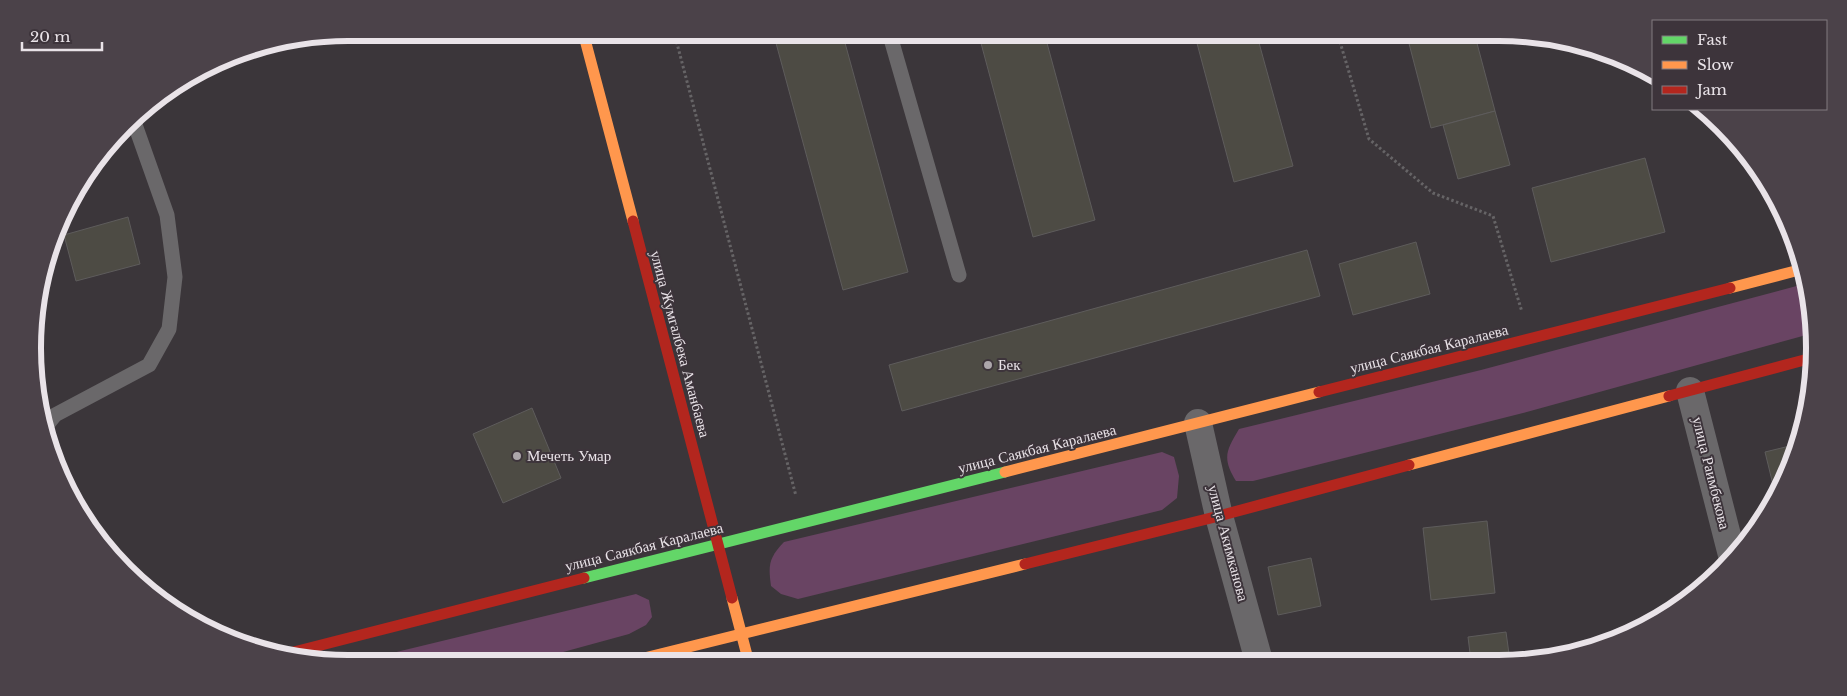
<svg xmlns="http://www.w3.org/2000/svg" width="1847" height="696" font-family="'Libre Baskerville',serif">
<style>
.green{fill:#694463}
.building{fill:#4d4b44;stroke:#5e5c5c}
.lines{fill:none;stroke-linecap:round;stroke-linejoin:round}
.path{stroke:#666466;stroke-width:3;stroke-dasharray:2.5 2.5;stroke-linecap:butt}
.lane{stroke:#6a686a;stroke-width:15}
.street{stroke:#6a686a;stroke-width:28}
.fast{stroke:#63d668;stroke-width:11}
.slow{stroke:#ff974d;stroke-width:11}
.jam{stroke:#b3261e;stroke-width:11}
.poi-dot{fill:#aca6ab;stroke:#3d343b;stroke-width:2}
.labels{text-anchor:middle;stroke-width:4;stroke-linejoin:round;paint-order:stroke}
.street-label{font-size:15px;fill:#e9e3e8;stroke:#3d343b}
.poi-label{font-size:15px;fill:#e9e3e8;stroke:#3d343b;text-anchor:start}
.rim{fill:none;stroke:#e9e3e8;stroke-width:6}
</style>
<rect width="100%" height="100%" fill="#3b363a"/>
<g class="green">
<path d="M1804,284L1812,307L1810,334L1523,413L1253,481H1236C1222,458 1226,451 1239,429L1481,370Z"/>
<path d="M1162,452L1174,457L1179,476L1177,498L1162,510L798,599L781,594L771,586C768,564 769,558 784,542Z"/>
<path d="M636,594L649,600L652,617L646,625L629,634L523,663H351Z"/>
</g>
<g class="building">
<path d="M773,32H842L908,272L843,290Z"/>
<path d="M978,32H1044L1095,220L1033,237Z"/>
<path d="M1194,32H1256L1293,166L1234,182Z"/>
<path d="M1406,32H1474L1495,111L1431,128Z"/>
<path d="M1495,111L1510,165L1458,179L1443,125Z"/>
<path d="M1645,158L1665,232L1551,262L1532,188Z"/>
<path d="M128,217L140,264L76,281L64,235Z"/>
<path d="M1416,242L1430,294L1353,315L1339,264Z"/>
<path d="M1307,250L1320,296L902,411L889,365Z"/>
<path d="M532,408L561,478L503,503L473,434Z"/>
<path d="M1798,444L1776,497L1765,452Z"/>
<path d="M1487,521L1495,593L1431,600L1423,528Z"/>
<path d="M1311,558L1321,606L1278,615L1268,567Z"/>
<path d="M1506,632L1510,661H1471L1468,637Z"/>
</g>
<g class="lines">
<g class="path">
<path d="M674,32L796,496"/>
<path d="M1337,32L1369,139L1433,193L1493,216L1522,312"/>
</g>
<g class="lane">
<path d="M889,32L959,275"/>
<path d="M46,426L55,415L149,365L169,329L175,277L167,215L133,119"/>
</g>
<g class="street">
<path d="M1690,391L1732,555"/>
<path d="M1198,423L1219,516L1259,661"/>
</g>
<path class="fast" d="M584,578L1005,472"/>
<g class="slow">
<path d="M583,32L633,221"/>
<path d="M1730,288L1799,270"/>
<path d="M1409,465L1669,396"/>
<path d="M1005,472L1319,392"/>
<path d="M732,598L749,663"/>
<path d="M624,663L1025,564"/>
</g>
<g class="jam">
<path d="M633,221L732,598"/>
<path d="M1319,392L1730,288"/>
<path d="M1669,396L1808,359"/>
<path d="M1025,564L1219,516L1409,465"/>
<path d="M282,655L584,578"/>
</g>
</g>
<g class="poi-dot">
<circle cx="988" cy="365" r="5"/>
<circle cx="517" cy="456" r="5"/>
</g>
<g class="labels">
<g class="street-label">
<text transform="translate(680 344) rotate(75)" y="5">улица Жумгалбека Аманбаева</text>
<text transform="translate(1429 349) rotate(-14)" y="5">улица Саякбая Каралаева</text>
<text transform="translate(1037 449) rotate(-14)" y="5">улица Саякбая Каралаева</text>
<text transform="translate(1711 473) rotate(76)" y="5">улица Раимбекова</text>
<text transform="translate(1228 543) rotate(75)" y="5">улица Акимканова</text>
<text transform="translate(644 547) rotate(-14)" y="5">улица Саякбая Каралаева</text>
</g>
<g class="poi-label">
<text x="998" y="370">Бек</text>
<text x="527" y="461">Мечеть Умар</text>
</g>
</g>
<path d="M0 0H1847V696H0ZM348 41H1499A307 307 0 0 1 1806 348V348A307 307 0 0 1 1499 655H348A307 307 0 0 1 41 348V348A307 307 0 0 1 348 41Z" fill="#4b4249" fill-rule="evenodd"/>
<path class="rim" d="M348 41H1499A307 307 0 0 1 1806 348V348A307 307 0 0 1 1499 655H348A307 307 0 0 1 41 348V348A307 307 0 0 1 348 41Z"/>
<rect x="1652" y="20" width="175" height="90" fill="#3d343b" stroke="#827a80"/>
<rect x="1662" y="36" width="25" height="8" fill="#63d668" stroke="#827a80"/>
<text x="1697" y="45" font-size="15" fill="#e9e3e8">Fast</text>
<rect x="1662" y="61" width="25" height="8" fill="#ff974d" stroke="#827a80"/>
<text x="1697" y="70" font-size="15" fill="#e9e3e8">Slow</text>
<rect x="1662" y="86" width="25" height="8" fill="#b3261e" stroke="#827a80"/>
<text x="1697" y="95" font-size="15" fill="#e9e3e8">Jam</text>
<path d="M22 42v8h80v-8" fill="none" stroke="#e9e3e8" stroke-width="2.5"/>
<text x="30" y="42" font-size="15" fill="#e9e3e8" stroke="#3d343b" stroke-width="4" paint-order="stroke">20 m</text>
</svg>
